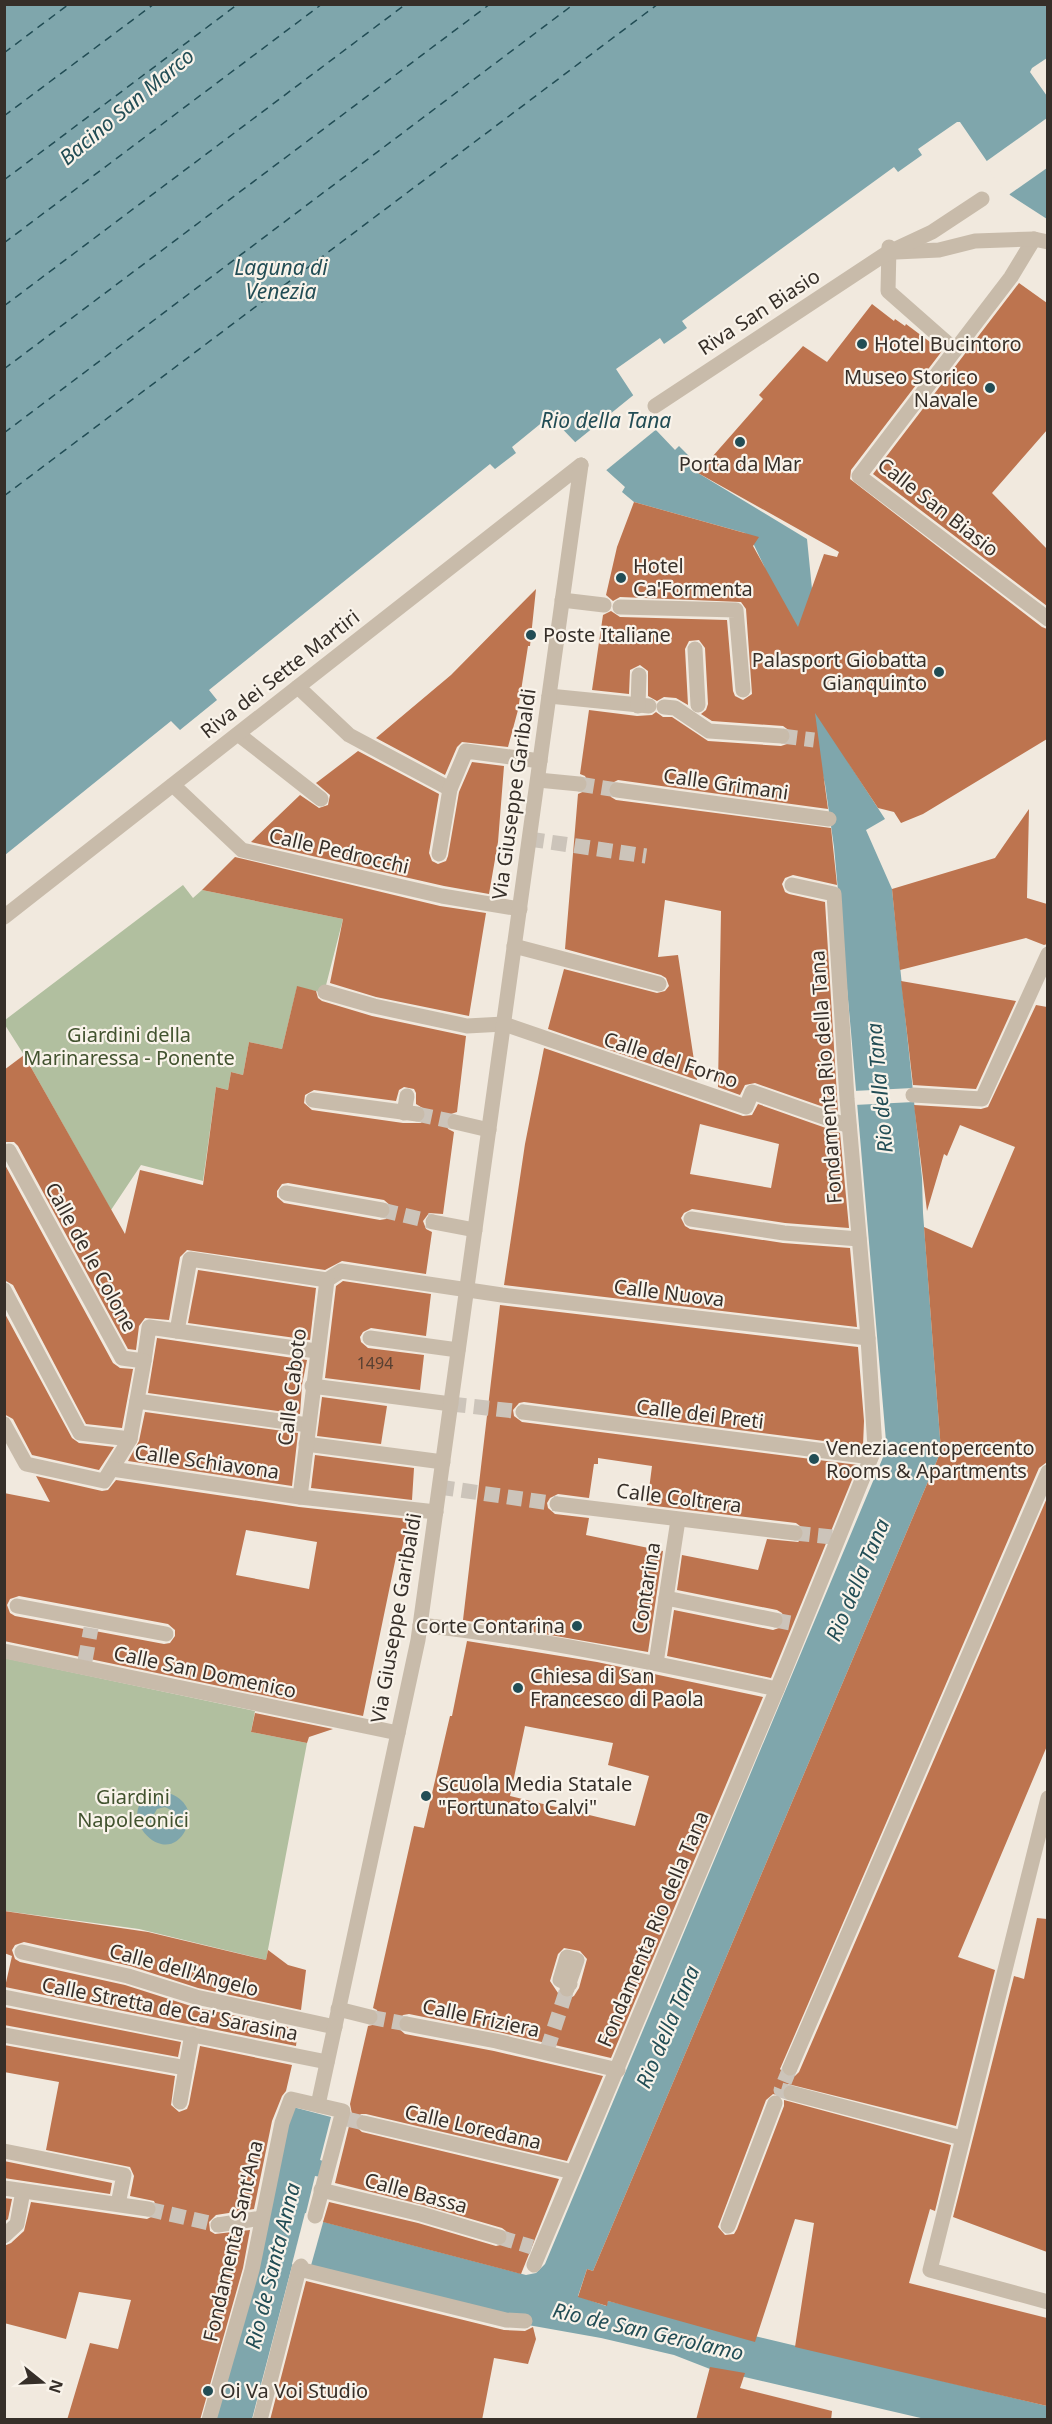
<svg xmlns="http://www.w3.org/2000/svg" width="1052" height="2424" font-family="'Noto Sans',sans-serif">
<style>
.park{fill:#b1bf9f}
.water{fill:#7fa6ac;fill-rule:evenodd}
.pier{fill:#f1e9de}
.lines{fill:none;stroke-linecap:round;stroke-linejoin:round}
.ferry{stroke:#224d55;stroke-width:1.5;stroke-dasharray:8 6;stroke-linecap:butt}
.building{fill:#bd744f;fill-rule:evenodd}
.minor-tunnel{stroke:#ccc4ba;stroke-width:15;stroke-dasharray:15 8;stroke-linecap:butt}
.minor{stroke:#c8bbaa;stroke-width:15}
.poi-dot{fill:#224d55;stroke:#f9f3ea;stroke-width:2}
.labels{text-anchor:middle;stroke-width:4.5;stroke-linejoin:round;paint-order:stroke}
.number-label{font-size:16px;fill:#584032}
.street-label{font-size:20px;fill:#362f29;stroke:#f9f3ea}
.poi-label{font-size:20px;fill:#362f29;stroke:#f9f3ea;text-anchor:start}
.park-label{font-size:20px;fill:#42532f;stroke:#f9f3ea}
.water-label{font-size:21px;font-style:italic;fill:#224d55;stroke:#f9f3ea}
</style>
<rect width="100%" height="100%" fill="#f1e9de"/>
<g class="park">
<path d="M183,885L193,898L202,890L343,919L324,993L297,987L282,1049L249,1042L243,1075L231,1072L228,1090L216,1087L203,1181L141,1165L111,1210L24,1055L5,1025V1020Z"/>
<path d="M4,1658L255,1711L251,1732L307,1743L266,1960L139,1929L5,1911Z"/>
</g>
<g class="water">
<path d="M5,5H1047V58L1032,68L1030,72L1047,96V219L1010,195L960,122H957L918,149L922,155L898,172L894,167L682,321L687,328L664,344L660,338L616,369L656,430L675,450L679,446L691,458L688,462L698,473L807,539L812,589L848,762L885,819L866,830L892,889L922,1178L923,1213L941,1451L593,2271L587,2269L578,2296L606,2306L608,2301L1047,2406V2419H925L710,2369L674,2355L601,2338L528,2325L293,2262L252,2419H215L293,2107L331,2117L320,2160L326,2162L321,2177L315,2176L305,2217L526,2275L536,2273L545,2264L884,1455L886,1441L851,1032L834,847L825,784L793,655L764,566L754,545L745,533L634,502L622,492L625,487L575,442L550,416L512,447L516,453L495,469L490,464L209,690L217,700L180,730L171,721L5,855Z"/>
<path d="M165,1792C182,1796 195,1810 186,1829C163,1877 102,1799 165,1792ZM165,1807L171,1810L174,1819L168,1827C160,1830 154,1825 152,1818L157,1809Z"/>
</g>
<g class="pier">
<path d="M1047,118V168L1007,196L984,163Z"/>
<path d="M636,393L658,428L604,472L573,444Z"/>
<path d="M913,1088L914,1102L854,1105L853,1091Z"/>
<path d="M305,2213L324,2219L310,2269L292,2264Z"/>
</g>
<g class="lines">
<g class="ferry">
<path d="M4,53L69,4"/>
<path d="M4,116L154,4"/>
<path d="M4,180L238,4"/>
<path d="M4,243L322,4"/>
<path d="M4,306L406,4"/>
<path d="M4,369L490,4"/>
<path d="M4,433L574,4"/>
<path d="M4,496L658,4"/>
</g>
</g>
<g class="building">
<path d="M1019,283L1047,303V430L992,493L1047,549V606L873,474Z"/>
<path d="M872,304L894,321L895,319L905,326L906,324L942,351L851,470L850,479L1042,627L1047,629V739L923,814L901,823L894,812L878,808L815,713L828,809L618,780L610,784L607,789L611,797L616,800L831,828L837,885L793,875L785,878L782,884L785,892L789,894L825,902L838,1112L755,1083L745,1085L740,1095L718,1087L721,911L665,900L658,957L678,955L697,1080L548,1029L564,969L657,993L665,991L669,986L666,978L661,975L565,949L578,794L587,790L589,784L585,776L580,774L589,710L637,716L652,715L656,712L663,717H672L708,741L781,746L787,744L792,737L790,731L783,726L712,721L701,714L706,710L708,704L705,648L699,640L689,641L685,649L688,705L676,698L664,697L657,701L648,696V671L640,665L630,670L629,694L592,690L603,615L611,611L620,617L727,620L733,691L735,696L743,700L752,694L746,609L741,602L620,597L613,601L606,595L617,547L634,502L759,537L753,546L798,627L824,554L837,557L839,552L698,473L763,399L759,395L803,346L827,362Z"/>
<path d="M536,589L530,646H528L518,710L508,747L462,742L457,747L445,775L376,738L451,675Z"/>
<path d="M358,751L439,794L429,853L432,861L438,864L446,861L448,856L459,792L472,762L504,766L498,842L489,894L444,886L251,842L300,795L319,808L328,805L330,795L316,783Z"/>
<path d="M1029,809L1027,898L1047,904V944L1044,945L1026,938L900,970L892,889L995,858Z"/>
<path d="M235,857L440,906L486,913L469,1016L376,997L330,983L343,919L202,890Z"/>
<path d="M901,981L1016,1001L976,1089L913,1085Z"/>
<path d="M297,986L316,991L318,998L322,1001L372,1016L466,1036L457,1112L448,1115L445,1120L448,1129L454,1132L443,1214L429,1213L423,1221L426,1229L432,1232L426,1274L342,1261L325,1270L187,1250L180,1257L169,1320L145,1318L139,1326L136,1350L128,1349L18,1146L14,1142H4V1070L24,1055L125,1234L140,1170L203,1185L216,1087L228,1090L231,1072L243,1075L249,1042L282,1049ZM404,1087L414,1089L416,1093V1104L426,1110L427,1116L421,1123H403L312,1110L304,1103L305,1095L314,1090L396,1101L399,1090ZM288,1183L384,1200L391,1206V1212L386,1219L380,1220L284,1203L277,1197V1191L282,1184Z"/>
<path d="M1036,1005L1047,1007V1462L1039,1468L780,2069L787,2077L795,2076L799,2072L1047,1498V1746L958,1957L995,1970L956,2126L788,2084L782,2090V2096L773,2094L766,2100L718,2227L725,2235L734,2234L737,2229L784,2106V2100L951,2145L935,2211L930,2209L909,2283L1047,2318V2406L795,2347L814,2223L795,2219L755,2342L608,2301L607,2306L578,2297L587,2269L593,2271L941,1451L924,1227L972,1248L1015,1147L960,1125L947,1156L944,1154L927,1211L914,1105L981,1109L988,1107Z"/>
<path d="M544,1048L743,1116L752,1115L758,1104L840,1133L849,1228L785,1223L692,1209L684,1213L681,1218L685,1226L690,1229L783,1243L850,1248L857,1327L504,1285L525,1144ZM700,1124L779,1144L771,1188L690,1174Z"/>
<path d="M4,1163L113,1363L120,1368L133,1369L122,1428L86,1424L13,1285L4,1280Z"/>
<path d="M198,1270L316,1288L310,1340L188,1323Z"/>
<path d="M343,1281L431,1294L426,1336L371,1328L363,1332L360,1337L361,1342L368,1348L424,1355L420,1390L325,1378L336,1286Z"/>
<path d="M500,1305L858,1347L864,1421L863,1446L524,1402L519,1403L513,1410L514,1416L522,1422L858,1465L771,1678L667,1656L674,1610L773,1630L782,1627L785,1621L782,1613L777,1610L677,1590L682,1555L758,1570L767,1539L798,1542L803,1538L804,1529L796,1523L647,1505L652,1466L598,1458V1464H594L589,1498L558,1494L550,1498L547,1503L548,1508L555,1514L589,1518L586,1535L663,1551L648,1652L463,1620Z"/>
<path d="M4,1312L72,1438L79,1443L114,1447L99,1470L32,1455L13,1419L4,1414Z"/>
<path d="M157,1338L307,1360L302,1385L300,1414L148,1393Z"/>
<path d="M322,1397L387,1406L381,1444L317,1436Z"/>
<path d="M145,1412L298,1433L292,1486L128,1461L139,1441Z"/>
<path d="M315,1455L414,1468L412,1500L311,1488Z"/>
<path d="M36,1476L102,1491L108,1490L116,1480L299,1507L409,1519L401,1553L397,1552L363,1716L4,1641V1493L50,1502ZM246,1530L317,1542L309,1589L236,1575ZM19,1596L168,1624L175,1630V1636L170,1643L164,1644L15,1616L10,1613L7,1605L10,1599Z"/>
<path d="M467,1641L597,1662L763,1697L611,2058L498,2032L409,2014L403,2015L398,2022V2028L405,2034L494,2051L603,2076L567,2161L366,2114H361L355,2120V2126L362,2132L559,2179L521,2274L323,2222L329,2202L418,2223L496,2246L505,2244L508,2239L506,2231L502,2228L423,2205L335,2183L352,2114L350,2104L368,2026L377,2024L380,2019L377,2010L373,2008L414,1826L424,1828L450,1716H452ZM525,1726L613,1743L608,1765L649,1776L635,1826L510,1796ZM564,1948L580,1951L587,1959L579,1988L574,1996L568,1999L560,1996L550,1981L558,1954Z"/>
<path d="M255,1713L333,1729L309,1737L307,1743L251,1732Z"/>
<path d="M4,1911L148,1932L266,1960L268,1950L288,1965L306,1970L301,2010L198,1988L130,1966L24,1942L15,1945L12,1950L15,1959L20,1962L125,1985L194,2007L298,2029L296,2046L5,1987L12,1956L4,1953Z"/>
<path d="M1037,1918L1047,1919V2252L953,2217L1014,1976L1024,1979Z"/>
<path d="M4,2007L181,2042L178,2057L4,2025Z"/>
<path d="M4,2045L175,2076L171,2105L179,2112L187,2109L189,2104L200,2046L292,2065L286,2091L282,2096L272,2121L254,2209L216,2215L209,2222L210,2231L215,2234L250,2230L243,2268L200,2420H67L90,2343L118,2349L131,2300L79,2292L66,2339L4,2323V2246L11,2243L24,2231L31,2202L147,2219L155,2215L158,2210L154,2201L130,2196L134,2176L130,2167L46,2150L59,2082L4,2072Z"/>
<path d="M4,2161L112,2183L110,2194L4,2178Z"/>
<path d="M4,2198L12,2199L8,2219L4,2222Z"/>
<path d="M306,2281L504,2330L525,2331L533,2327L536,2339L528,2364L494,2358L482,2420H270Z"/>
<path d="M710,2367L745,2373L740,2388L832,2411L831,2420H696Z"/>
</g>
<g class="lines">
<g class="minor-tunnel">
<path d="M782,736L814,740"/>
<path d="M579,784L617,790"/>
<path d="M529,839L646,856"/>
<path d="M417,1114L455,1122"/>
<path d="M382,1210L433,1222"/>
<path d="M451,1404L523,1412"/>
<path d="M439,1487L557,1504"/>
<path d="M795,1533L832,1537"/>
<path d="M775,1620L795,1624"/>
<path d="M85,1661L91,1628"/>
<path d="M370,2017L407,2024"/>
<path d="M547,2050L567,1989"/>
<path d="M790,2068L781,2090L791,2093"/>
<path d="M347,2119L364,2123"/>
<path d="M148,2209L218,2225"/>
<path d="M499,2237L532,2247"/>
</g>
<g class="minor">
<path d="M1034,239L1011,277L859,476L1048,619"/>
<path d="M889,247L888,291L955,350"/>
<path d="M896,252L939,250L975,241L1034,239L1048,242"/>
<path d="M655,406L887,253L932,232L982,199"/>
<path d="M562,600L604,605"/>
<path d="M620,607L736,610L743,690"/>
<path d="M695,649L698,705"/>
<path d="M298,687L349,735L450,789"/>
<path d="M549,696L649,706"/>
<path d="M638,706L639,675"/>
<path d="M664,707L675,708L709,731L782,736"/>
<path d="M238,734L321,799"/>
<path d="M538,780L579,784"/>
<path d="M173,785L242,850L442,896L520,909"/>
<path d="M617,790L829,819"/>
<path d="M439,854L450,789L466,751L540,761"/>
<path d="M4,917L581,465"/>
<path d="M514,946L659,984"/>
<path d="M325,992L374,1006L467,1026L504,1024L746,1107L752,1092L849,1126"/>
<path d="M913,1095L982,1099L1048,954"/>
<path d="M313,1100L417,1114"/>
<path d="M404,1113L407,1096"/>
<path d="M455,1122L489,1130"/>
<path d="M286,1193L382,1210"/>
<path d="M691,1219L784,1233L859,1239"/>
<path d="M433,1222L475,1230"/>
<path d="M4,1290L80,1433L130,1439"/>
<path d="M177,1331L190,1259L327,1280L341,1271L502,1295L868,1338"/>
<path d="M370,1338L458,1350"/>
<path d="M144,1361L149,1327L316,1351"/>
<path d="M312,1386L451,1404"/>
<path d="M137,1401L308,1425"/>
<path d="M523,1412L871,1457"/>
<path d="M4,1424L26,1464L104,1481L130,1439L144,1361L122,1358L9,1151"/>
<path d="M306,1444L443,1462"/>
<path d="M112,1469L300,1497L436,1512"/>
<path d="M300,1497L327,1280"/>
<path d="M557,1504L795,1533"/>
<path d="M666,1598L775,1620"/>
<path d="M17,1606L166,1634"/>
<path d="M420,1625C540,1638 659,1664 777,1689"/>
<path d="M4,1651L398,1733"/>
<path d="M656,1663L678,1520"/>
<path d="M1048,1798L930,2270L1048,2302"/>
<path d="M22,1952L128,1976L196,1997L335,2027"/>
<path d="M567,1989L577,1960L567,1957L560,1980L570,1984"/>
<path d="M4,1997L327,2062"/>
<path d="M338,2009L370,2017"/>
<path d="M407,2024L496,2041L618,2070"/>
<path d="M4,2035L186,2068"/>
<path d="M790,2068L1048,1472"/>
<path d="M791,2093L962,2138"/>
<path d="M180,2102L192,2034"/>
<path d="M318,2105L418,1640L581,465"/>
<path d="M364,2123L573,2172"/>
<path d="M4,2151L124,2175L118,2204"/>
<path d="M4,2188L148,2209"/>
<path d="M321,2190L421,2214L499,2237"/>
<path d="M218,2225L262,2218"/>
<path d="M728,2226L775,2103"/>
<path d="M4,2236L17,2224L23,2191"/>
<path d="M534,2265L777,1689L875,1448L868,1338L847,1099L834,894L792,885"/>
<path d="M299,2269L506,2320L525,2321"/>
<path d="M209,2420L252,2270L282,2123L291,2099L343,2111L315,2216"/>
<path d="M260,2420L299,2269L301,2266"/>
</g>
</g>
<g class="poi-dot">
<circle cx="862" cy="344" r="6"/>
<circle cx="990" cy="388" r="6"/>
<circle cx="740" cy="442" r="6"/>
<circle cx="621" cy="578" r="6"/>
<circle cx="531" cy="635" r="6"/>
<circle cx="939" cy="672" r="6"/>
<circle cx="814" cy="1459" r="6"/>
<circle cx="577" cy="1626" r="6"/>
<circle cx="518" cy="1688" r="6"/>
<circle cx="426" cy="1796" r="6"/>
<circle cx="208" cy="2391" r="6"/>
</g>
<g class="labels">
<g class="number-label">
<text x="375" y="1369">1494</text>
</g>
<g class="street-label">
<text transform="translate(759 312) rotate(-33)" y="7">Riva San Biasio</text>
<text transform="translate(938 507) rotate(38)" y="7">Calle San Biasio</text>
<text transform="translate(280 674) rotate(-38)" y="7">Riva dei Sette Martiri</text>
<text transform="translate(726 784) rotate(8)" y="7">Calle Grimani</text>
<text transform="translate(514 794) rotate(-82)" y="7">Via Giuseppe Garibaldi</text>
<text transform="translate(339 851) rotate(13)" y="7">Calle Pedrocchi</text>
<text transform="translate(671 1060) rotate(18)" y="7">Calle del Forno</text>
<text transform="translate(826 1077) rotate(-94)" y="7">Fondamenta Rio della Tana</text>
<text transform="translate(91 1257) rotate(61)" y="7">Calle de le Colone</text>
<text transform="translate(669 1293) rotate(7)" y="7">Calle Nuova</text>
<text transform="translate(292 1387) rotate(-83)" y="7">Calle Caboto</text>
<text transform="translate(700 1414) rotate(7)" y="7">Calle dei Preti</text>
<text transform="translate(207 1462) rotate(8)" y="7">Calle Schiavona</text>
<text transform="translate(679 1498) rotate(7)" y="7">Calle Coltrera</text>
<text transform="translate(646 1588) rotate(-81)" y="7">Contarina</text>
<text transform="translate(396 1618) rotate(-80)" y="7">Via Giuseppe Garibaldi</text>
<text transform="translate(205 1672) rotate(12)" y="7">Calle San Domenico</text>
<text transform="translate(653 1929) rotate(-67)" y="7">Fondamenta Rio della Tana</text>
<text transform="translate(184 1970) rotate(15)" y="7">Calle dell'Angelo</text>
<text transform="translate(170 2009) rotate(11)" y="7">Calle Stretta de Ca' Sarasina</text>
<text transform="translate(481 2018) rotate(12)" y="7">Calle Friziera</text>
<text transform="translate(473 2127) rotate(13)" y="7">Calle Loredana</text>
<text transform="translate(416 2193) rotate(15)" y="7">Calle Bassa</text>
<text transform="translate(233 2241) rotate(-77)" y="7">Fondamenta Sant'Ana</text>
</g>
<g class="poi-label">
<text x="874" y="351">Hotel Bucintoro</text>
<text x="978" y="384" text-anchor="end">Museo Storico<tspan x="978" dy="23">Navale</tspan></text>
<text x="740" y="471" text-anchor="middle">Porta da Mar</text>
<text x="633" y="573">Hotel<tspan x="633" dy="23">Ca'Formenta</tspan></text>
<text x="543" y="642">Poste Italiane</text>
<text x="927" y="667" text-anchor="end">Palasport Giobatta<tspan x="927" dy="23">Gianquinto</tspan></text>
<text x="826" y="1455">Veneziacentopercento<tspan x="826" dy="23">Rooms &amp; Apartments</tspan></text>
<text x="565" y="1633" text-anchor="end">Corte Contarina</text>
<text x="530" y="1683">Chiesa di San<tspan x="530" dy="23">Francesco di Paola</tspan></text>
<text x="438" y="1791">Scuola Media Statale<tspan x="438" dy="23">"Fortunato Calvi"</tspan></text>
<text x="220" y="2398">Oi Va Voi Studio</text>
</g>
<g class="park-label">
<text x="129" y="1042">Giardini della<tspan x="129" dy="23">Marinaressa - Ponente</tspan></text>
<text x="133" y="1804">Giardini<tspan x="133" dy="23">Napoleonici</tspan></text>
</g>
<g class="water-label">
<text transform="translate(127 107) rotate(-40)" y="7">Bacino San Marco</text>
<text x="281" y="275">Laguna di<tspan x="281" dy="24">Venezia</tspan></text>
<text x="606" y="428">Rio della Tana</text>
<text transform="translate(880 1088) rotate(-95)" y="7">Rio della Tana</text>
<text transform="translate(858 1580) rotate(-67)" y="7">Rio della Tana</text>
<text transform="translate(668 2027) rotate(-67)" y="7">Rio della Tana</text>
<text transform="translate(273 2266) rotate(-76)" y="7">Rio de Santa Anna</text>
<text transform="translate(648 2332) rotate(13)" y="7">Rio de San Gerolamo</text>
</g>
</g>
<rect width="1052" height="2424" fill="none" stroke="#362f29" stroke-width="12"/>
<g transform="translate(42 2382) rotate(108)" stroke="#f9f3ea" stroke-width="4.5" paint-order="stroke">
<path d="M0-4.5L10 22L0 15L-10 22Z" fill="#362f29"/>
<text y="-9" font-size="16" font-weight="bold" text-anchor="middle" fill="#362f29">N</text>
</g>
</svg>
